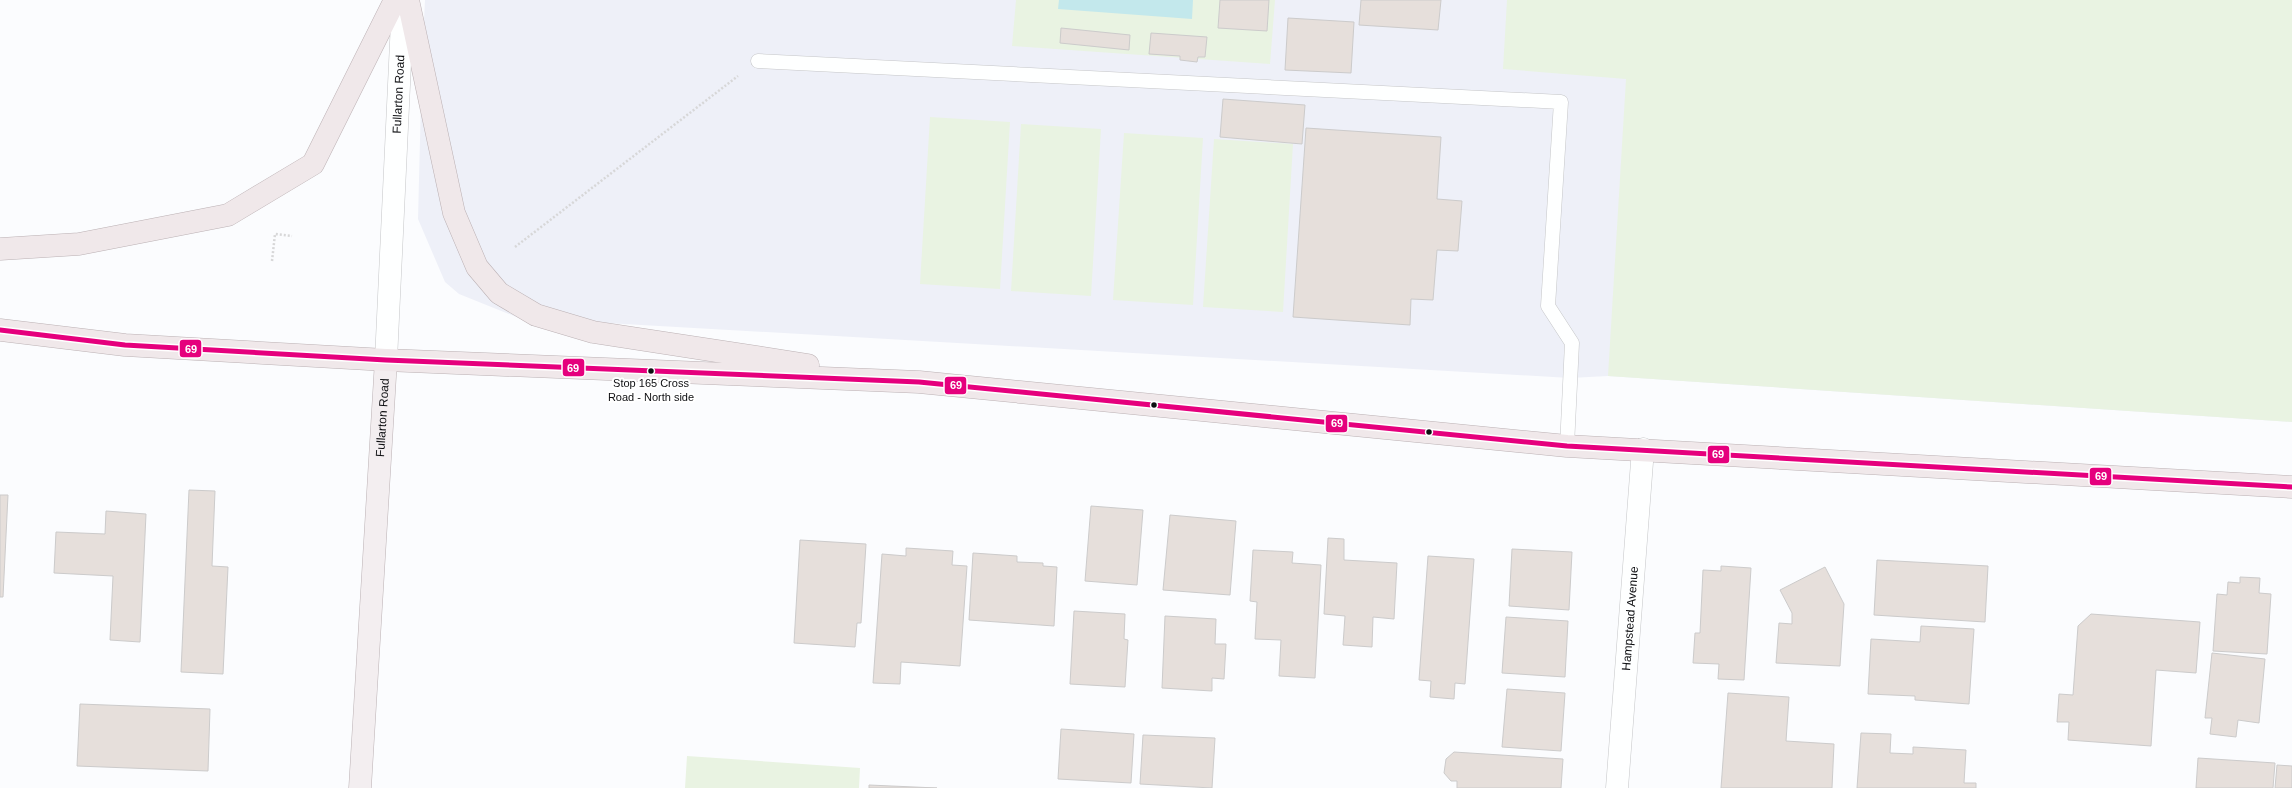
<svg xmlns="http://www.w3.org/2000/svg" width="2292" height="788" font-family="Helvetica,sans-serif">
<style>
.built{fill:#eef0f8}
.green{fill:#e9f3e2}
.water{fill:#c3e8ec}
.building{fill:#e6dfdb;stroke:#cccbcb}
.lines{fill:none;stroke-linecap:round;stroke-linejoin:round}
.service-casing{stroke:#c5c6c8;stroke-width:15}
.minor-casing{stroke:#c5c6c8;stroke-width:23}
.secondary-casing{stroke:#c5c6c8;stroke-width:23}
.primary-casing{stroke:#bbb1b4;stroke-width:23}
.trunk-casing{stroke:#bbb1b4;stroke-width:23}
.path{stroke:#d7d7d8;stroke-width:2.5;stroke-dasharray:2 2;stroke-linecap:butt}
.service{stroke:#feffff;stroke-width:14}
.minor{stroke:#feffff;stroke-width:22}
.secondary{stroke:#feffff;stroke-width:22}
.primary{stroke:#f3eef0;stroke-width:22}
.trunk{stroke:#f0e8ea;stroke-width:22}
.bus-1-casing{stroke:#fff;stroke-width:8}
.bus-1{stroke:#e5007d;stroke-width:5}
.bus-dot{fill:#0d0e11;stroke:#fff;stroke-width:1.5}
.labels{text-anchor:middle;stroke-width:4;stroke-linejoin:round;paint-order:stroke}
.bus-label{font-size:11px;fill:#0d0e11;stroke:#fff}
.street-label{font-size:12px;fill:#0d0e11;stroke:#fff}
.line-badge{stroke:#fff;stroke-width:1.5}
.badge-label{font-size:11px;text-anchor:middle;font-weight:bold;fill:#fff}
</style>
<rect width="100%" height="100%" fill="#fbfcfe"/>
<path class="built" d="M425,0H2292V422L1608,376L1570,378L519,318L459,294L445,282L418,219L422,61Z"/>
<g class="green">
<path d="M1016,0H1275L1270,64L1012,46Z"/>
<path d="M1507,0H2292V422L1608,376L1626,79L1503,69Z"/>
<path d="M930,117L1010,122L1000,289L920,284Z"/>
<path d="M1021,124L1101,129L1091,296L1011,291Z"/>
<path d="M1124,133L1203,138L1193,305L1113,300Z"/>
<path d="M1214,139L1293,144L1283,312L1203,307Z"/>
<path d="M687,756L860,768L859,788H685Z"/>
</g>
<path class="water" d="M1059,0H1193L1192,19L1058,9Z"/>
<g class="building">
<path d="M1220,0H1269L1267,31L1218,28Z"/>
<path d="M1361,0H1441L1438,30L1359,25Z"/>
<path d="M1288,18L1354,22L1351,73L1285,70Z"/>
<path d="M1061,28L1130,35L1129,50L1060,43Z"/>
<path d="M1151,33L1207,37L1205,57H1198L1197,62L1180,60V56L1149,54Z"/>
<path d="M1223,99L1305,105L1302,144L1220,137Z"/>
<path d="M1306,128L1441,137L1437,199L1462,201L1458,251L1437,250L1433,300L1411,299L1410,325L1293,317Z"/>
<path d="M189,490L215,491L212,566L228,567L223,674L181,672Z"/>
<path d="M0,495H8L3,597H0Z"/>
<path d="M1091,506L1143,510L1137,585L1085,581Z"/>
<path d="M106,511L146,514L140,642L110,640L113,576L54,573L56,532L105,534Z"/>
<path d="M1170,515L1236,521L1230,595L1163,590Z"/>
<path d="M1328,538L1344,539V560L1397,563L1394,619L1373,617L1372,647L1343,645L1345,616L1324,614Z"/>
<path d="M800,540L866,544L861,623H857L855,647L794,643Z"/>
<path d="M906,548L953,551L952,565L967,566L960,666L901,662L900,684L873,683L882,554L906,556Z"/>
<path d="M1512,549L1572,552L1569,610L1509,606Z"/>
<path d="M1253,550L1293,552L1292,563L1321,565L1315,678L1279,676L1281,640L1255,639L1257,602L1250,601Z"/>
<path d="M973,553L1017,556V562L1043,563V566L1057,567L1054,626L969,620Z"/>
<path d="M1428,556L1474,559L1465,684L1455,683L1454,699L1430,697L1431,681L1419,680Z"/>
<path d="M1877,560L1988,566L1985,622L1874,615Z"/>
<path d="M1721,566L1751,568L1744,680L1718,679L1719,664L1693,663L1695,633H1700L1703,570L1721,571Z"/>
<path d="M1825,567L1844,604L1840,666L1776,663L1779,623L1792,624V613L1780,590Z"/>
<path d="M2240,577L2260,578L2259,593L2271,594L2267,654L2213,651L2217,594L2227,595L2228,582L2240,583Z"/>
<path d="M1074,611L1125,614L1124,639L1128,640L1125,687L1070,684Z"/>
<path d="M2091,614L2200,622L2196,673L2156,670L2151,746L2068,740L2069,722H2057L2059,694L2073,695L2078,626Z"/>
<path d="M1165,616L1216,619L1215,644H1226L1224,679L1212,678V691L1162,688Z"/>
<path d="M1506,617L1568,621L1565,677L1502,673Z"/>
<path d="M1921,626L1974,629L1969,704L1915,700V696L1868,694L1871,639L1920,642Z"/>
<path d="M2212,653L2265,659L2259,723L2238,720L2236,737L2210,734L2212,718H2205Z"/>
<path d="M1507,689L1565,693L1561,751L1502,747Z"/>
<path d="M1728,693L1789,697L1786,741L1834,744L1832,788H1721Z"/>
<path d="M80,704L210,709L208,771L77,766Z"/>
<path d="M1061,729L1134,734L1131,783L1058,779Z"/>
<path d="M1861,733L1891,734L1890,753L1913,754V747L1966,750L1964,783H1976V788H1857Z"/>
<path d="M1143,735L1215,738L1212,788L1140,784Z"/>
<path d="M1454,752L1563,759L1561,788H1457V781H1451L1444,773L1446,759Z"/>
<path d="M2198,758L2275,763L2273,788H2196Z"/>
<path d="M2277,765L2292,766V788H2275Z"/>
<path d="M869,785L937,788H869Z"/>
</g>
<g class="lines">
<g class="service-casing">
<path id="service" d="M758,61L1561,102L1548,306L1572,343L1567,446"/>
</g>
<g class="minor-casing">
<g id="minor">
<path id="s1" d="M1617,788L1643,449"/>
</g>
</g>
<g class="secondary-casing">
<g id="secondary">
<path id="s2" d="M386,360L403,0"/>
</g>
</g>
<g class="primary-casing">
<g id="primary">
<path id="s3" d="M360,788L386,360"/>
</g>
</g>
<g class="trunk-casing">
<g id="trunk">
<path d="M408,0L454,213L477,267L499,293L536,315L593,332L808,365"/>
<path d="M0,249L79,244L228,215L313,164L395,0"/>
<path d="M0,330L125,345L386,360L919,382L1567,446L2292,487"/>
</g>
</g>
<g class="path">
<path d="M515,247L738,76"/>
<path d="M272,261L275,234L292,236"/>
</g>
<use href="#service" class="service"/>
<use href="#minor" class="minor"/>
<use href="#secondary" class="secondary"/>
<use href="#primary" class="primary"/>
<use href="#trunk" class="trunk"/>
<g class="bus-1-casing">
<path id="bus-1" d="M0,330L125,345L386,360L919,382L1567,446L2292,487"/>
</g>
<use href="#bus-1" class="bus-1"/>
</g>
<g class="bus-dot">
<circle cx="651" cy="371" r="3.5"/>
<circle cx="1154" cy="405" r="3.5"/>
<circle cx="1429" cy="432" r="3.5"/>
</g>
<g class="labels">
<g class="bus-label">
<text x="651" y="387">Stop 165 Cross<tspan x="651" dy="14">Road - North side</tspan></text>
</g>
<g class="street-label">
<text dy="4" stroke="none"><textPath href="#s2" startOffset="266">Fullarton Road</textPath></text>
<text dy="4" stroke="none"><textPath href="#s3" startOffset="371">Fullarton Road</textPath></text>
<text dy="4" stroke="none"><textPath href="#s1" startOffset="170">Hampstead Avenue</textPath></text>
</g>
</g>
<g class="line-badge">
<rect x="179" y="339" width="23" height="19" rx="4" fill="#e5007d"/>
<rect x="562" y="358" width="23" height="19" rx="4" fill="#e5007d"/>
<rect x="944" y="376" width="23" height="19" rx="4" fill="#e5007d"/>
<rect x="1325" y="414" width="23" height="19" rx="4" fill="#e5007d"/>
<rect x="1707" y="445" width="23" height="19" rx="4" fill="#e5007d"/>
<rect x="2089" y="467" width="23" height="19" rx="4" fill="#e5007d"/>
</g>
<g class="badge-label">
<text x="191" y="353">69</text>
<text x="573" y="372">69</text>
<text x="956" y="389">69</text>
<text x="1337" y="427">69</text>
<text x="1718" y="458">69</text>
<text x="2101" y="480">69</text>
</g>
</svg>
